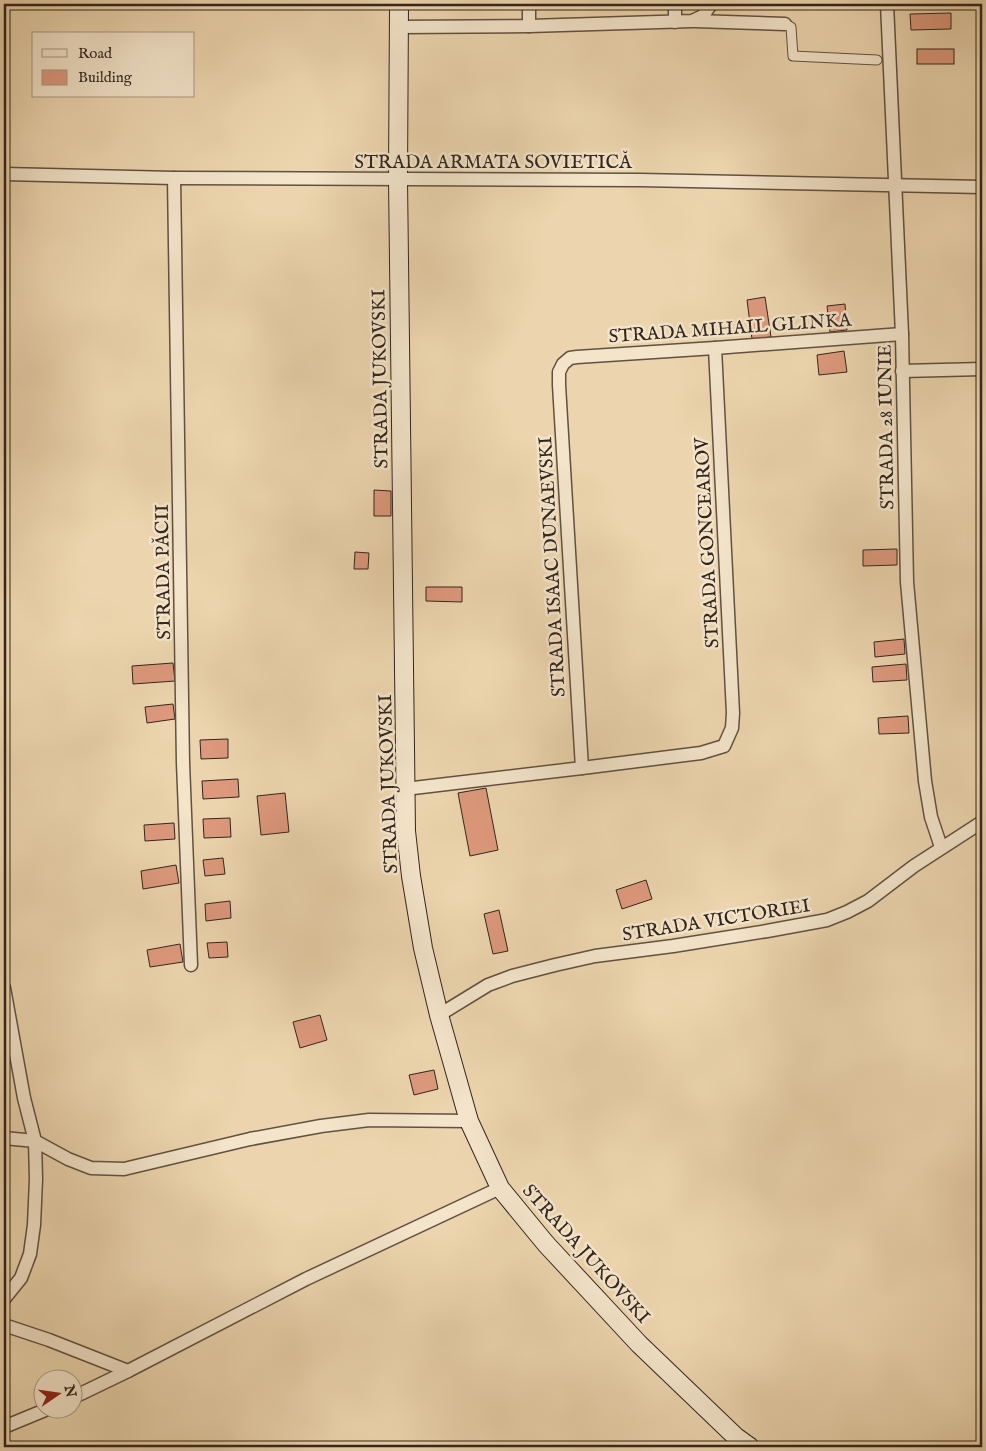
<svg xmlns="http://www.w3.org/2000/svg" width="986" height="1451" font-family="'IM FELL English',serif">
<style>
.building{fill:#de997d;stroke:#32251d}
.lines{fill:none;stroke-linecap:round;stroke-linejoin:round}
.pedestrian-casing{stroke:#605141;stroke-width:11}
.minor-casing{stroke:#605141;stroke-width:15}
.secondary-casing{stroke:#32251d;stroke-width:20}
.pedestrian{stroke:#f3e4ca;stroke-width:9}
.minor{stroke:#f3e4ca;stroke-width:12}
.secondary{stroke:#f3e4ca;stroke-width:18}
.labels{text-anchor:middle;stroke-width:5;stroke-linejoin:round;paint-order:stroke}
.street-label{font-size:19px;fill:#32251d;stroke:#f3e4ca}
</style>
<rect width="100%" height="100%" fill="#ecd5ae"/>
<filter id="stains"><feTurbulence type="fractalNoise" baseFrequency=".004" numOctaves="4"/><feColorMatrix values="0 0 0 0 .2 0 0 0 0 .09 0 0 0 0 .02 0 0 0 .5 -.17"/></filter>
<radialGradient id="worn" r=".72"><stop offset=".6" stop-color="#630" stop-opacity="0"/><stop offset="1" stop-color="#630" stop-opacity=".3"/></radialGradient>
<g class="building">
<path d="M951,13V29L911,30L910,14Z"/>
<rect x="917" y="49" width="37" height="15"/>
<path d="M765,297L771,337L752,339L747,300Z"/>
<path d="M845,304L847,330L830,332L827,306Z"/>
<path d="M844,351L847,372L819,375L817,355Z"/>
<path d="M374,490L391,491V516H374Z"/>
<path d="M897,549V565L863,566V550Z"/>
<path d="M355,552L369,553L368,569H354Z"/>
<path d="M426,587H462V602L426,601Z"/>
<path d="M904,639L905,654L875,657L874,642Z"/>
<path d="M173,663L175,681L133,684L132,666Z"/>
<path d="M906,664L907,680L873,682L872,667Z"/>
<path d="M173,704L175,719L147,723L145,707Z"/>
<path d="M908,716L909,733L879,734L878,718Z"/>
<path d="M228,739V758L201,759L200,740Z"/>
<path d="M238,779L239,797L203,799L202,781Z"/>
<path d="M486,788L498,850L470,856L458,793Z"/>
<path d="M285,793L289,832L261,835L257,796Z"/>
<path d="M230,818L231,837L204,838L203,819Z"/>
<path d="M174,823L175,839L145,841L144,825Z"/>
<path d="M223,858L225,874L205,876L203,860Z"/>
<path d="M176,865L179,883L143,889L141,871Z"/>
<path d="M646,880L652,899L622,909L616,890Z"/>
<path d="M230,901L231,918L206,921L205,904Z"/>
<path d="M499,910L508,951L493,954L484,914Z"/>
<path d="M227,942L228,957L209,958L207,943Z"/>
<path d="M180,944L183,962L150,967L147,950Z"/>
<path d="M320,1015L327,1040L300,1048L293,1022Z"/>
<path d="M434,1070L438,1089L414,1095L409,1075Z"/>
</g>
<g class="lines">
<g class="pedestrian-casing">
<path id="pedestrian" d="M785,24L791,27L793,56L877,60"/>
</g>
<g class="minor-casing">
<g id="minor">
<path d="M675,4V22"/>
<path d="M887,4L902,334L907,582L925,781L931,817L941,847"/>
<path d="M695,21L785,24"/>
<path d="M529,26V4"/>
<path d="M399,27L529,26L692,21L703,16L711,4"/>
<path d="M4,174L174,178L640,180L982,187"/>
<path d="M174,178L183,763L191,965"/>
<path d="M902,371L982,369"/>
<path d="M582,768L559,385V372L563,364L570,358L577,357L715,348L902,334"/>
<path d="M405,789L582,768L701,753L724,746L732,728L733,713L715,348"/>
<path d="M4,988L24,1098L35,1141L36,1179L34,1225L30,1254L21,1278L4,1299"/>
<path d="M439,1015L488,985L512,976L555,965L595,956L673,946L767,931L827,920L847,912L868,901L914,866L982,822"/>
<path d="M4,1138L35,1141L68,1159L91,1168L124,1169L250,1139L321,1126L369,1120L469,1121"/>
<path d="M4,1325L49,1340L128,1371"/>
<path d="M72,1398L128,1371L306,1279L500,1188"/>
<path d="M4,1427L50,1408"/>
</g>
</g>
<g class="secondary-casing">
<path id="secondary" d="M399,4L398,179L406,831L411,876L423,948L439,1015L469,1121L500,1188L546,1244L639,1344L736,1437L750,1447"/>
</g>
<use href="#pedestrian" class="pedestrian"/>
<use href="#minor" class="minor"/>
<use href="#secondary" class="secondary"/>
</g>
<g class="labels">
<g class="street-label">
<text x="493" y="168">STRADA ARMATA SOVIETICĂ</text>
<text transform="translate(730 327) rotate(-4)" y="7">STRADA MIHAIL GLINKA</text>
<text transform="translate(379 379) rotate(-91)" y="7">STRADA JUKOVSKI</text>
<text transform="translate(885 427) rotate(-91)" y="7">STRADA 28 IUNIE</text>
<text transform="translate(706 543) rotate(-93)" y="7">STRADA GONCEAROV</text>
<text transform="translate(551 567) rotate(-93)" y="7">STRADA ISAAC DUNAEVSKI</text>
<text transform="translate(162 572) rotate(-91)" y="7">STRADA PĂCII</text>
<text transform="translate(387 784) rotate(-92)" y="7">STRADA JUKOVSKI</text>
<text transform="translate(716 919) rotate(-9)" y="7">STRADA VICTORIEI</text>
<text transform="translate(587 1253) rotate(48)" y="7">STRADA JUKOVSKI</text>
</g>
</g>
<rect width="986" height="1451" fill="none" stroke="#ecd5ae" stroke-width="20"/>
<rect x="5" y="5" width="976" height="1441" fill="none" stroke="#32251d" stroke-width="2.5"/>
<rect x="10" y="10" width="966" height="1431" fill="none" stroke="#32251d"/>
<rect x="32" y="32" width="162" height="65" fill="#f3e4ca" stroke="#a69885"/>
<rect x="42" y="49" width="25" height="8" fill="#f3e4ca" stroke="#a69885"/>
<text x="78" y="58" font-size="15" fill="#32251d">Road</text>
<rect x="42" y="70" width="25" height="15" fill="#de997d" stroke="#a69885"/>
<text x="78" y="82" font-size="15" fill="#32251d">Building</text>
<g transform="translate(58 1394) rotate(77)"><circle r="24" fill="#f3e4ca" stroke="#a69885"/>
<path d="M0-4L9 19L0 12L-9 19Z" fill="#8f2418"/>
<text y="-8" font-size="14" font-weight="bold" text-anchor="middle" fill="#32251d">N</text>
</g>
<rect width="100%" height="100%" filter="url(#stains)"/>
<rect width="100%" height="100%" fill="url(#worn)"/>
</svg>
